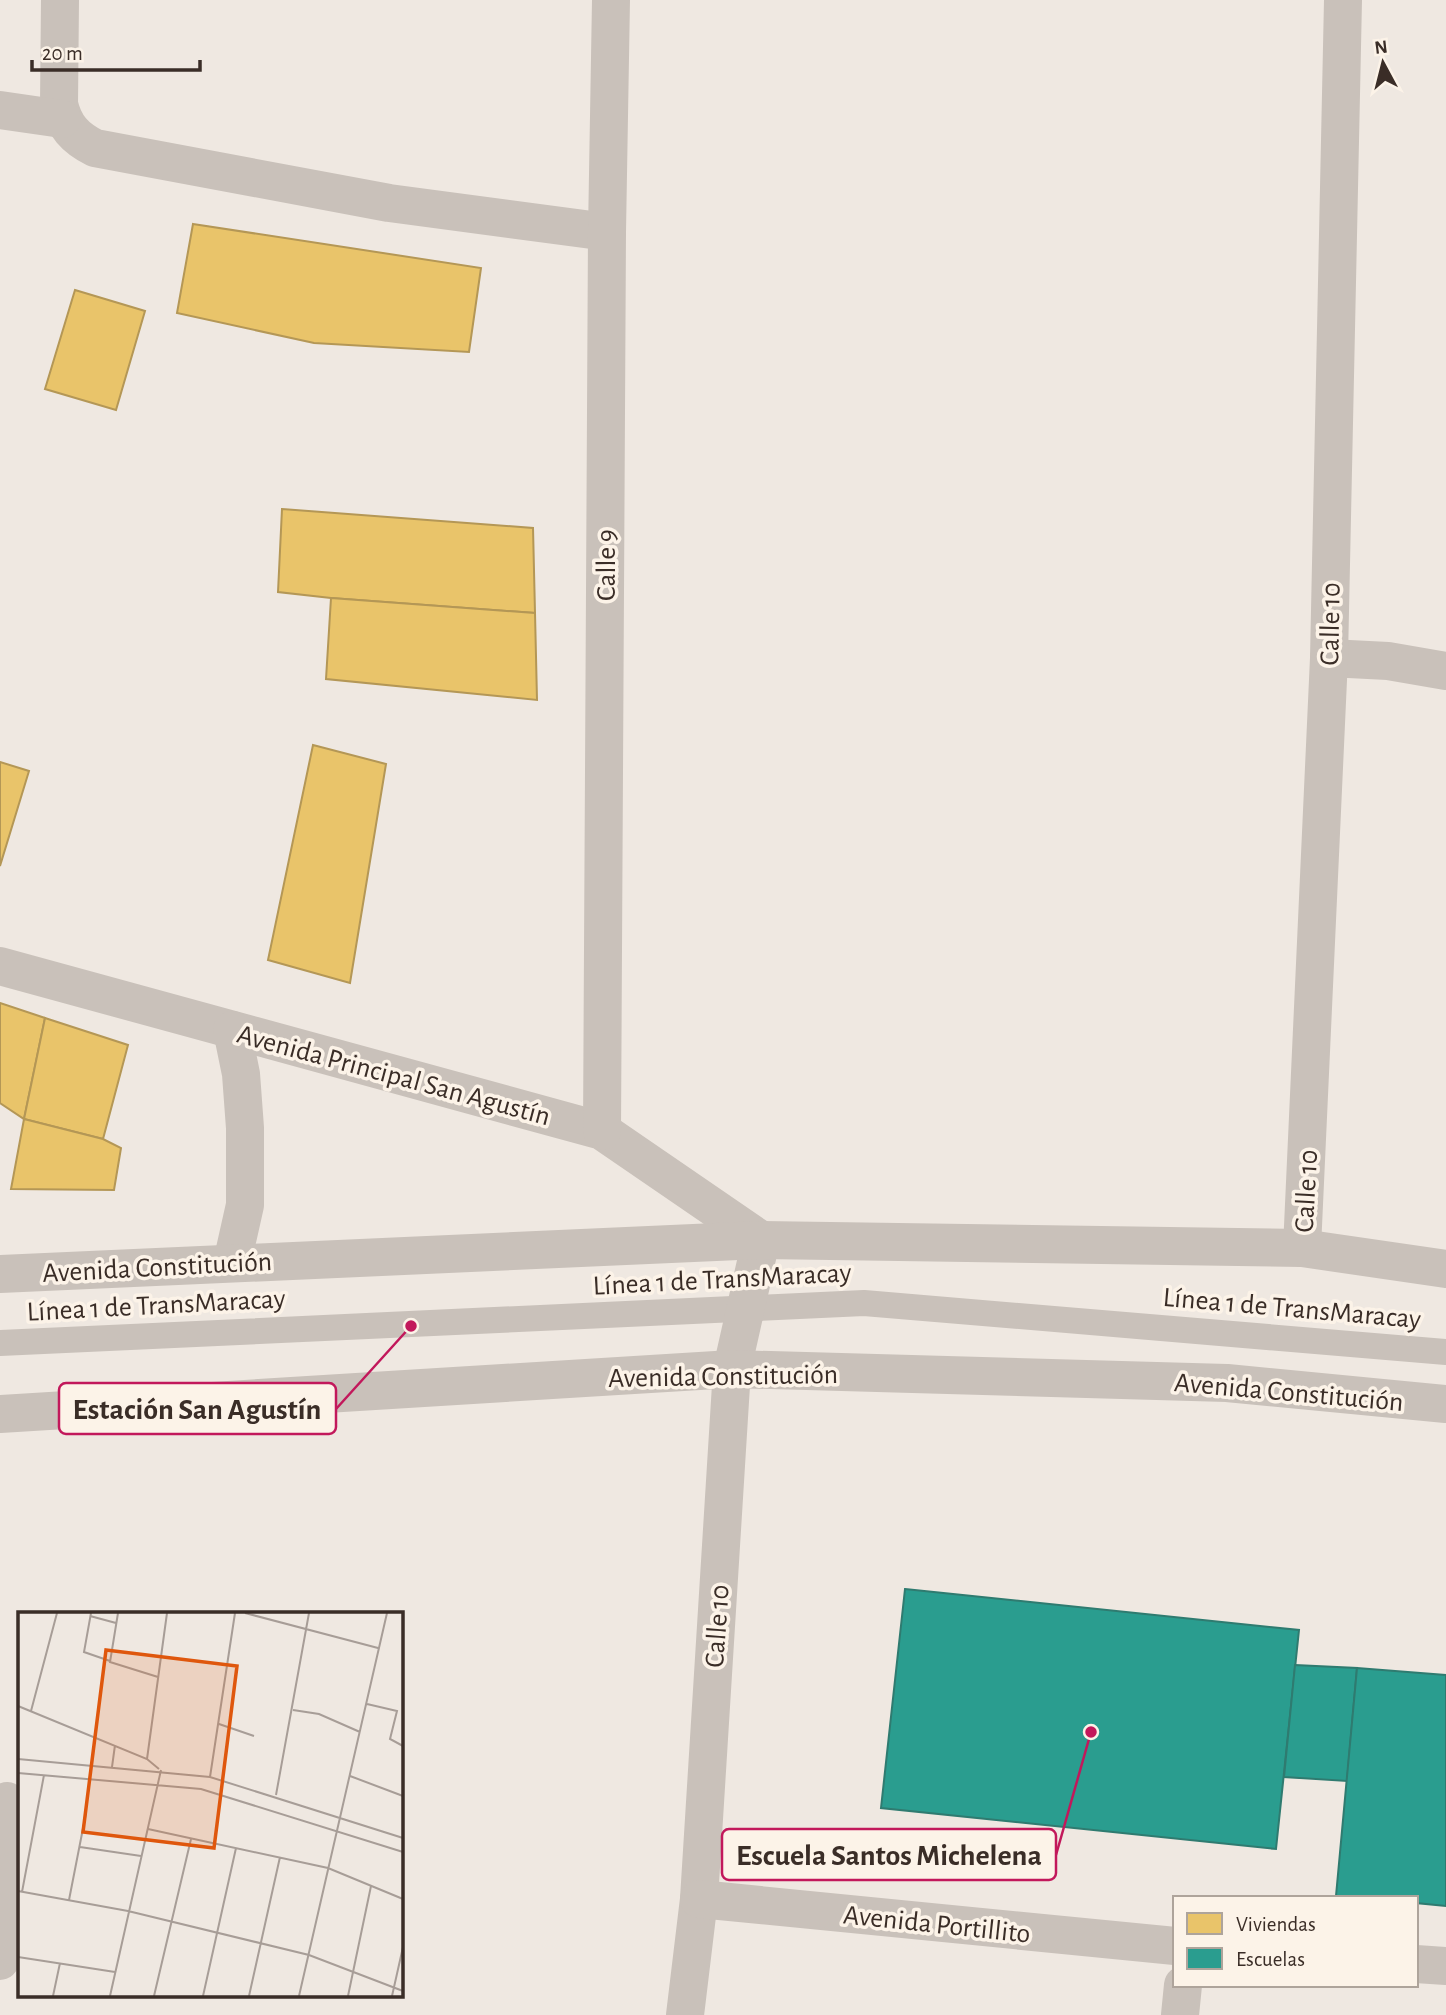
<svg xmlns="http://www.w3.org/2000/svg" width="1446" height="2015" font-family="'Alegreya Sans',sans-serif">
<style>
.homes{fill:#e9c46a;stroke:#b49756;stroke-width:2}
.schools{fill:#2a9d8f;stroke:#2f7b70;stroke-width:2}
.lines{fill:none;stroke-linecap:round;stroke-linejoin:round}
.service{stroke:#c9c1ba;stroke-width:26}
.minor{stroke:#c9c1ba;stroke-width:38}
.tertiary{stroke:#c9c1ba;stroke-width:38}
.labels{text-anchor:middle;stroke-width:7;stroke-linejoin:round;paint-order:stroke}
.street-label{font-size:28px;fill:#3a2d27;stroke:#fcf3e8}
.inset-road{fill:none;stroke:#a79d97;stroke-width:2}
.view{fill:#df570d;fill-opacity:0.15;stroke:#df570d;stroke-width:3.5}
.inset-edge{fill:none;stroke:#3a2d27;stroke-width:3.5}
.leader{fill:none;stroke:#c2185b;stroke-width:2.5}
.callout-dot{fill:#c2185b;stroke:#fcf3e8;stroke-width:2.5}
.callout{fill:#fcf3e8;stroke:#c2185b;stroke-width:2.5}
.callout-label{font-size:30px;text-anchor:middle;font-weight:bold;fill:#3a2d27}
</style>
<rect width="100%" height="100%" fill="#efe8e1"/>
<g class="homes">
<path d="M193,224L481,268L469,352L314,343L177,313Z"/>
<path d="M75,290L145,311L116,410L45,389Z"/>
<path d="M282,509L533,528L535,613L331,598L278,592Z"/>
<path d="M331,598L535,613L537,700L326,679Z"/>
<path d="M313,745L386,764L350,983L268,960Z"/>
<path d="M0,762L29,771L0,866Z"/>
<path d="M0,1003L45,1018L24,1119L0,1103Z"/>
<path d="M45,1018L128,1045L103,1139L24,1119Z"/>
<path d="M24,1119L103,1139L121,1148L114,1190L11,1189Z"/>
</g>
<g class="schools">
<path d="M905,1589L1299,1630L1276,1849L881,1808Z"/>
<path d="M1295,1665L1357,1668L1347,1781L1284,1777Z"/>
<path d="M1357,1668L1446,1675V1906L1416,1903V1898L1336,1896Z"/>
</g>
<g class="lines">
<path class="service" d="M0,1343L864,1303L1446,1352"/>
<g class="minor">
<path d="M60,0L59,104C64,126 75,138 95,148L389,203L607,232"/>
<path d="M0,110L62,119"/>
<path d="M1329,658L1388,661L1446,671"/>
<path d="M0,966L602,1131L761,1240L732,1369L699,1899L685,2015"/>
<path d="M602,1131L607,232L611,0"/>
<path d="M1302,1248L1329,658L1343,0"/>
<path d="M232,1263L245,1205V1128L241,1074L232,1030"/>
<path d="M699,1899L1175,1946"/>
<path d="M0,1961L7,1801"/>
<path d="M1416,1964L1446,1966"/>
<path d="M1180,2015L1183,1985"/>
</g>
<g class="tertiary">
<path d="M0,1274L761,1240L1302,1248L1446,1269"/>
<path d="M0,1414L732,1369L1227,1383L1446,1404"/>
</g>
</g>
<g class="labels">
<g class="street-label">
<text transform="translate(605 565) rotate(-90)" y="10">Calle 9</text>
<text transform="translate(1329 624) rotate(-89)" y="10">Calle 10</text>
<text transform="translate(394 1074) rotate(15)" y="10">Avenida Principal San Agustín</text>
<text transform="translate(1305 1191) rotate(-87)" y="10">Calle 10</text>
<text transform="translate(157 1266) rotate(-3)" y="10">Avenida Constitución</text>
<text transform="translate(722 1278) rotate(-3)" y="10">Línea 1 de TransMaracay</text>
<text transform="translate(156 1304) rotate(-3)" y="10">Línea 1 de TransMaracay</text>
<text transform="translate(1292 1307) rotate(5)" y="10">Línea 1 de TransMaracay</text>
<text transform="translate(723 1375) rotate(-1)" y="10">Avenida Constitución</text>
<text transform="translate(1289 1391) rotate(5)" y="10">Avenida Constitución</text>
<text transform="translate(716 1626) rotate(-86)" y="10">Calle 10</text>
<text transform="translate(937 1923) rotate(6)" y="10">Avenida Portillito</text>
</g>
</g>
<g transform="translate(18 1612)">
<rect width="385" height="385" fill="#efe8e1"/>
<path class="inset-road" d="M73,1L66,40L92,49M100,1L92,50L140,65M227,1L360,36M72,4L98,11M349,92L379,99L372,127L385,134M0,94L129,147L141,157M275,98L301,102L342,120M13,99L39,1M201,112L236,124M0,147L192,165L385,226M129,147L149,1M94,155L97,133M0,161L183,177L385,240M332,164L385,184M192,165L217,1M258,183L291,1M130,217L310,256L385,287M62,235L123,244M0,279L110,299L291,343L385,379M4,280L26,163M51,288L68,201M0,345L97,360M35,384L42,351M92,384L143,158M136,384L173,227M185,384L218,236M231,384L262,245M281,384L369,1M330,384L353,274M374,384L385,335"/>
<path class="view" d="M88,38L219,54L196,236L65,220Z"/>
<rect width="385" height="385" class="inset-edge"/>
</g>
<path class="leader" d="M411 1326L336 1409M1091 1732L1056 1855"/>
<g class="callout-dot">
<circle cx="411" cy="1326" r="7"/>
<circle cx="1091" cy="1732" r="7"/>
</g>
<g class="callout">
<rect x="59" y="1383" width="277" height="51" rx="7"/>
<rect x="722" y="1829" width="334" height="51" rx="7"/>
</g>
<g class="callout-label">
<text x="197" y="1419">Estación San Agustín</text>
<text x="889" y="1865">Escuela Santos Michelena</text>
</g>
<rect x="1173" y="1896" width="245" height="91" fill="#fcf3e8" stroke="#aea49b" stroke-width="2"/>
<rect x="1187" y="1913" width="35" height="21" fill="#e9c46a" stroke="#aea49b" stroke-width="2"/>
<text x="1236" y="1931" font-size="21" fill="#3a2d27">Viviendas</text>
<rect x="1187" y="1948" width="35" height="21" fill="#2a9d8f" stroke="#aea49b" stroke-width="2"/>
<text x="1236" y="1966" font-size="21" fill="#3a2d27">Escuelas</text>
<g transform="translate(1383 63) rotate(353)" stroke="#fcf3e8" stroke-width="5" paint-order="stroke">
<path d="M0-5L12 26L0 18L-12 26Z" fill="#3a2d27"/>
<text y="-10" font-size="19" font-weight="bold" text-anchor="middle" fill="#3a2d27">N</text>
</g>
<path d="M32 60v10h168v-10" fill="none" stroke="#3a2d27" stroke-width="3.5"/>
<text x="42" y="60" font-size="21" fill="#3a2d27" stroke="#fcf3e8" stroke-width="5" paint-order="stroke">20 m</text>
</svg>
